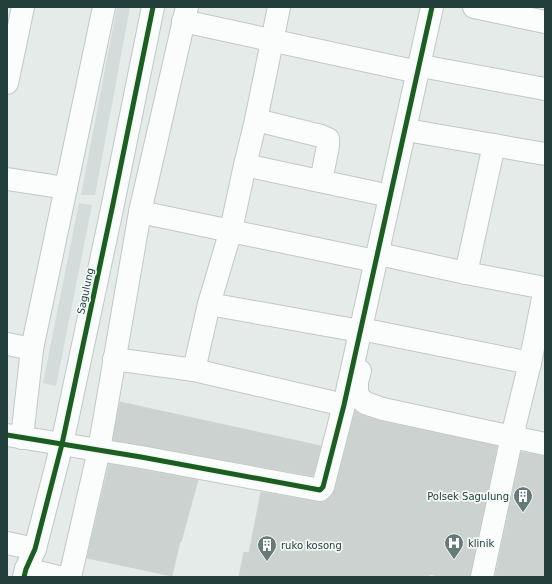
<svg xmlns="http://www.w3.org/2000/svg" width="552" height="584" font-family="'DejaVu Sans',sans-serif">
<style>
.built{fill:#d3dcda}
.building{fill:#ccd2d0;stroke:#ced4d2}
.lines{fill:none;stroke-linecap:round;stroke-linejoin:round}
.minor-casing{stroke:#c2c8c6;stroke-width:24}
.minor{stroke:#fbfcfc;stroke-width:22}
.cycleway-casing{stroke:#f4f9f8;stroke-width:8}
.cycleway{stroke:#1b5e20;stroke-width:5}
.labels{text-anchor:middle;stroke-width:3.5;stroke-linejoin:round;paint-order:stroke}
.street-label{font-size:10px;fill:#223f3c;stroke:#f4f9f8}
.poi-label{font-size:10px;fill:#223f3c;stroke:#f4f9f8;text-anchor:start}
</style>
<rect width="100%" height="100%" fill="#e5ebe9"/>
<g class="built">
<path d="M117,7H130L95,195H81Z"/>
<path d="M79,203L92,205L56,386L43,383Z"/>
</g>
<g class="building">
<path d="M120,402L321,446L313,476L113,440Z"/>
<path d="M355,411L361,415L380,421L497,446L470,577H444L429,574V577H239L244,552L249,553L261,492L318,502H324L329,499L335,490Z"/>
<path d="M521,452L545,456V577H495Z"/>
<path d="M109,464L198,480L181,542L180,541L172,576L87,558Z"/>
</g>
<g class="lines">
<g class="minor-casing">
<g id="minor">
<path d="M474,7L545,22"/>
<path d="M183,21L418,72"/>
<path d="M432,68L545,89"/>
<path d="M7,83L23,7"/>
<path d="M256,120L321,136L328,139V146L321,181"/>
<path d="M418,132L545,154"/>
<path d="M245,165L390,196"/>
<path d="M7,179L66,188"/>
<path d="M140,212L375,261"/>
<path d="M388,256L466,273L545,288"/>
<path d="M466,273L494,145"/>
<path d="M209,304L360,331"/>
<path d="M371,331L530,363"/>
<path d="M7,344L32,349"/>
<path d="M114,359L194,370L344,405"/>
<path d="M194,370L209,304L231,230L245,165L256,120L279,7"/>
<path d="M360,371L357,381V395L365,403L383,409L545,444"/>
<path d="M7,435L141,457L320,490L323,487L344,405L432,7"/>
<path d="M22,438L32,349L104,7"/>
<path d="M7,543L35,549"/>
<path d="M26,569L58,577"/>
<path d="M24,577L26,569L35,549L62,444L113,204L153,7"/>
<path d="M70,577L99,450L140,212L187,7"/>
<path d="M482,577L512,436L530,363L545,288"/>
</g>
</g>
<use href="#minor" class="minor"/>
<g class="cycleway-casing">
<g id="cycleway">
<path d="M7,435L141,457L320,490L323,487L344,405L432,7"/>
<path d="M24,577L26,569L35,549L62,444L113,204L153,7"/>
</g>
</g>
<use href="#cycleway" class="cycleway"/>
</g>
<defs>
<g id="building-pin" transform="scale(1)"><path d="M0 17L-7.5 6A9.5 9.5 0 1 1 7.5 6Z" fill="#667b79" stroke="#f4f9f8"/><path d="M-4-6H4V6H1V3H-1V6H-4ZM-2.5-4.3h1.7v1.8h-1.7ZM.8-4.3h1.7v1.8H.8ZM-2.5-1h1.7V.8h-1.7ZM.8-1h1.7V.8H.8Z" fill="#fff"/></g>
<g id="hospital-pin" transform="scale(1)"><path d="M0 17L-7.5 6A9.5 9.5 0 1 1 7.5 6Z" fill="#667b79" stroke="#f4f9f8"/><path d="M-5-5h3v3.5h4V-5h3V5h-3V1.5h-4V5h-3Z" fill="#fff"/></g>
</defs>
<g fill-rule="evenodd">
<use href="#building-pin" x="523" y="496"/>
<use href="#hospital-pin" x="454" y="543"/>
<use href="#building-pin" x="267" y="545"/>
</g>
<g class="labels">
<g class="street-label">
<text transform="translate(85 291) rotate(-78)" y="4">Sagulung</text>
</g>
<g class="poi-label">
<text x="509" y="500" text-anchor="end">Polsek Sagulung</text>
<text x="468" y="547">klinik</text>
<text x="281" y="549">ruko kosong</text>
</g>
</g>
<rect width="552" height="584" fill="none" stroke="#223f3c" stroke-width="16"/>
</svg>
